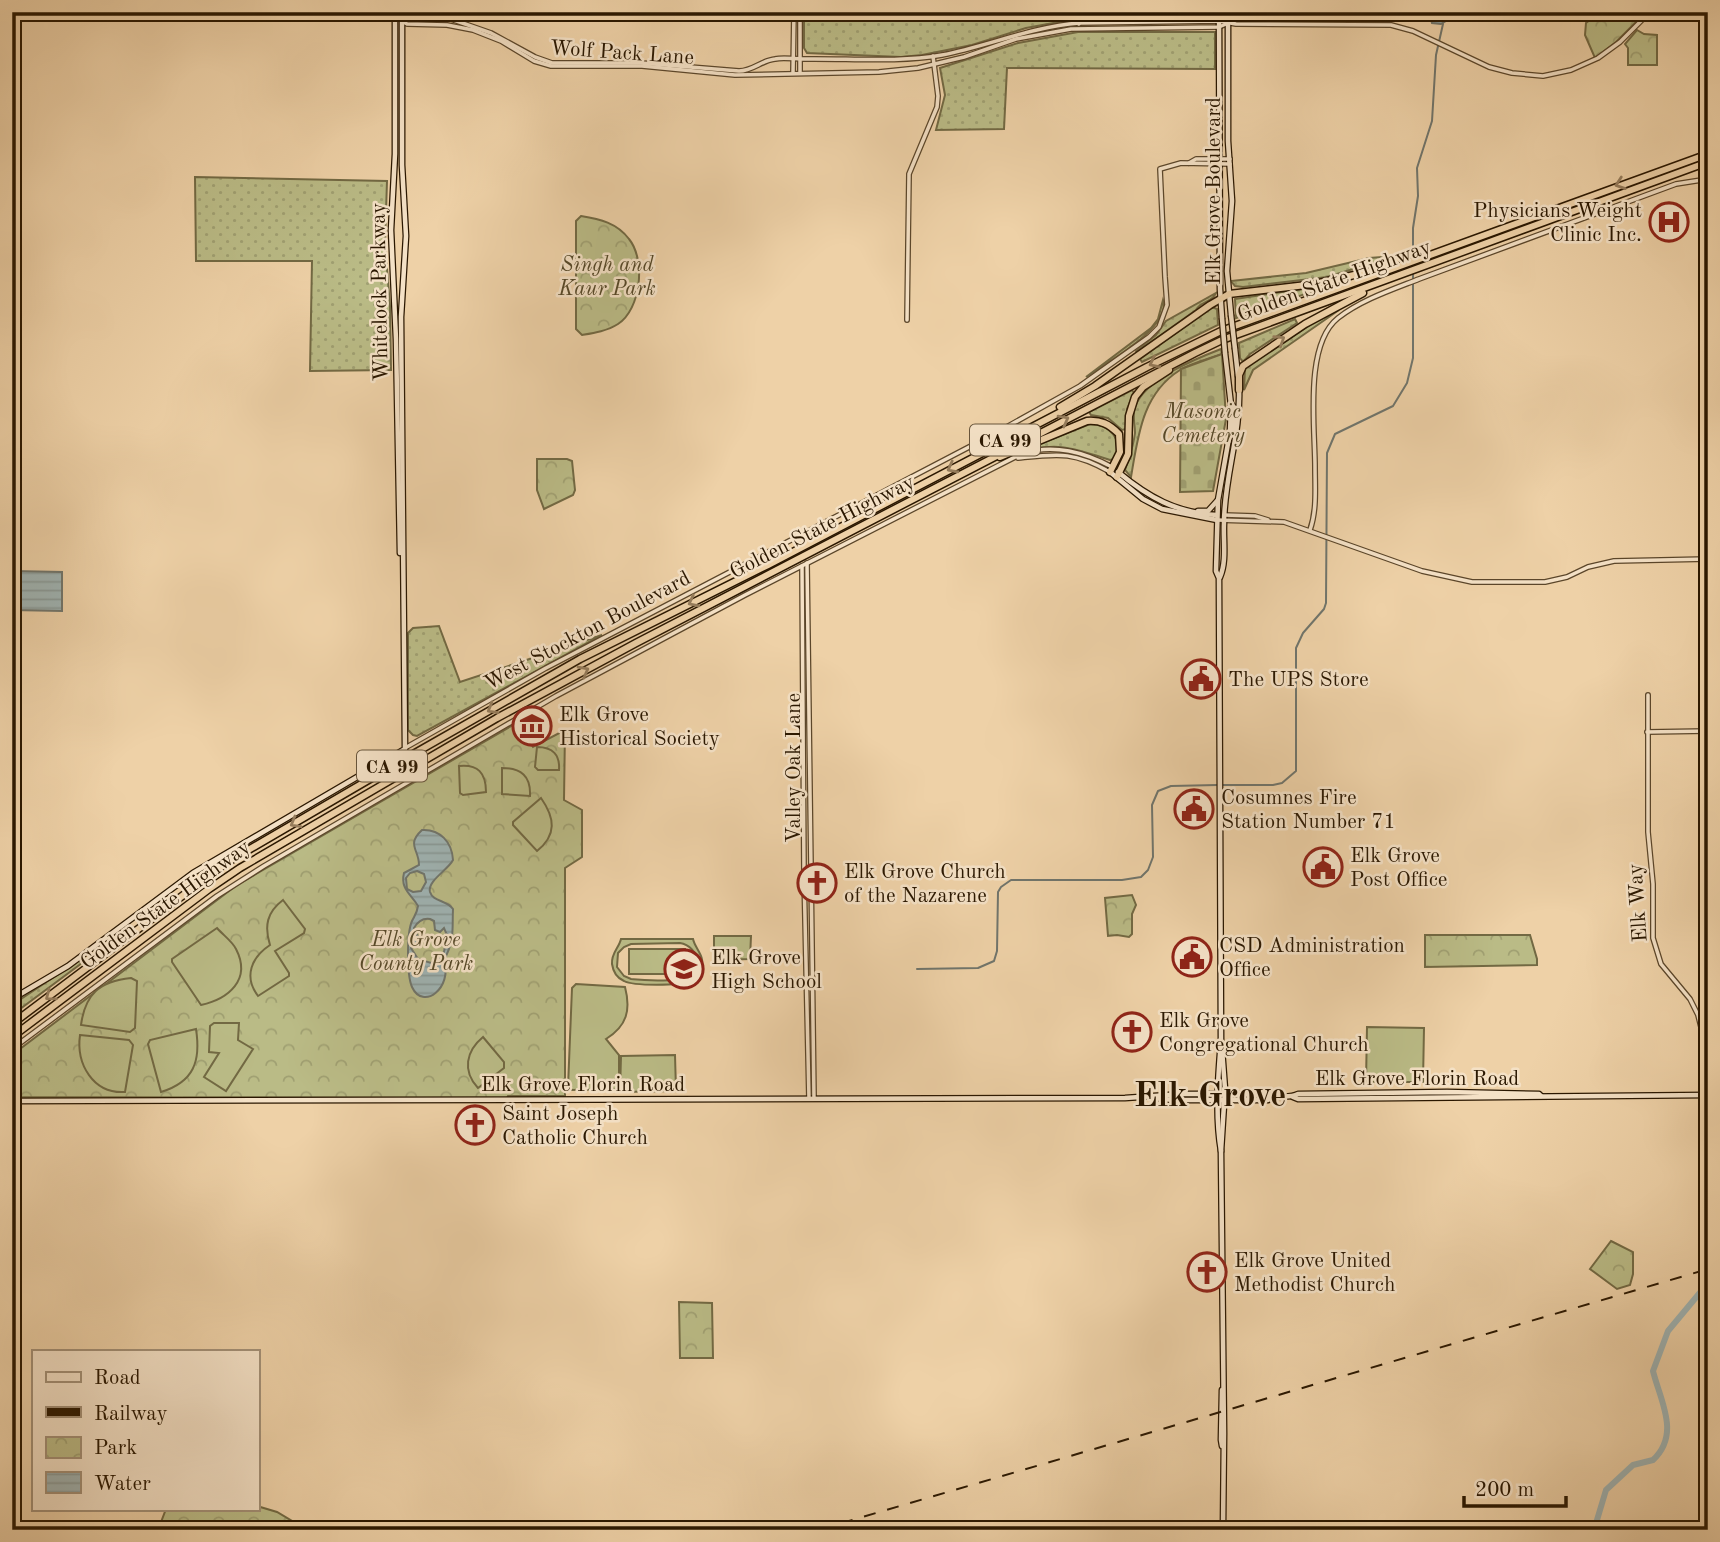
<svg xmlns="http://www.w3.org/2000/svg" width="1720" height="1542" font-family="'Old Standard TT',serif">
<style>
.grass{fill:url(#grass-dots);stroke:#726943;stroke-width:2}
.cemetery{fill:url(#cemetery-stones);stroke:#726943;stroke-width:2}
.park{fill:url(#park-crowns);stroke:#726943;stroke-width:2}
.pitch{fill:#babb86;stroke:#726943;stroke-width:2;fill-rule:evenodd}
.water{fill:url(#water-rules);stroke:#70756c;stroke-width:2;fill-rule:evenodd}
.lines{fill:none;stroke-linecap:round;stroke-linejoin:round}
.stream{stroke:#70756c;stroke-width:2}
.river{stroke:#9fb4b4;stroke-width:6}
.tertiary-casing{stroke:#5b462a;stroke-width:6}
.secondary-casing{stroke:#2a1700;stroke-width:7}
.motorway-casing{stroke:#2a1700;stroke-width:9}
.tertiary{stroke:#f4e1c6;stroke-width:3.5}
.secondary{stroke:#f4e1c6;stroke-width:4.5}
.motorway{stroke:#eed1a7;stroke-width:6}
.rail{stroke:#2a1700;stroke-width:2;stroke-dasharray:12 12;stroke-linecap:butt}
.secondary-bridge-casing{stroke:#2a1700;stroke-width:7;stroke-linecap:butt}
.secondary-bridge{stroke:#f4e1c6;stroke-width:4.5}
.oneway{stroke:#967d5c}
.labels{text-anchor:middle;stroke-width:5;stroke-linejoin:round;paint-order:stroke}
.shield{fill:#f4e1c6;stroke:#67543b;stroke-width:2}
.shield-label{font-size:19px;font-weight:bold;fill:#2a1700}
.street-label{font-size:21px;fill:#2a1700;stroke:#f4e1c6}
.poi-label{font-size:21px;fill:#2a1700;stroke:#f4e1c6;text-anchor:start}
.park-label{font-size:21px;font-style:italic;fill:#554828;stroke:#f4e1c6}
.town-label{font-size:35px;font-weight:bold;fill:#2a1700;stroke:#f4e1c6}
</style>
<defs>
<pattern id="grass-dots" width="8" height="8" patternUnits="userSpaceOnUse" patternTransform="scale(1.75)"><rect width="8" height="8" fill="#babb86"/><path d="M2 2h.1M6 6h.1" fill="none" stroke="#a0a072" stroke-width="1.8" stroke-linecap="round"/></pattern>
<pattern id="cemetery-stones" width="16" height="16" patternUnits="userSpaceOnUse" patternTransform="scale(1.75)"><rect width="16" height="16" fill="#babb86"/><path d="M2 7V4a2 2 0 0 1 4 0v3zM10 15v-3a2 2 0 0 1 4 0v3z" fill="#a0a072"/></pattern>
<pattern id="park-crowns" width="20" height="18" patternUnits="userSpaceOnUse" patternTransform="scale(1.75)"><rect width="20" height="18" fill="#babb86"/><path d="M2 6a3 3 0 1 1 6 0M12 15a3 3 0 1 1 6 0" fill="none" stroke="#a0a072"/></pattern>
<pattern id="water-rules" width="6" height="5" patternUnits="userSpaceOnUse" patternTransform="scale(1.75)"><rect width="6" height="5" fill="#9fb4b4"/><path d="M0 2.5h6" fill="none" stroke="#899a99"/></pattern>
</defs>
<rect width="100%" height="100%" fill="#eed1a7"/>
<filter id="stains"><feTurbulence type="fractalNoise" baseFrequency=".00286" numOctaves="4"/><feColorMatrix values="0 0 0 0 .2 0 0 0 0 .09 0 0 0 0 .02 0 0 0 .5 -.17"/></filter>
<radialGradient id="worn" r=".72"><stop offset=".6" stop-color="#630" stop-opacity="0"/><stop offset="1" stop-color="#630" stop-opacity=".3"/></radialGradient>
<g class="grass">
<path d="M804,12H1075V15L1070,20L1026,28L972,45L922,55L901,57L807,53L804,48Z"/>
<path d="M1082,12H1215V13L1209,18L1086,19L1082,17Z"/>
<path d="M1078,32H1215V69L1007,68L1004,129L936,130L945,95L940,68L1018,43Z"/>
<path d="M195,177L387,181L385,243L390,306L391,370L310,371L312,261H196Z"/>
<path d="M1396,256L1327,277L1243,287L1235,286L1231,281L1306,273L1369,258Z"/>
<path d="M1309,288L1311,292L1236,318L1235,299Z"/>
<path d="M1216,293C1212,303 1200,301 1196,310L1137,352L1136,351L1156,335L1166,321Z"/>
<path d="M1163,300C1172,327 1106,363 1086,377L1151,328L1158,319Z"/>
<path d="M1212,307L1217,309L1218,325L1142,362L1140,359Z"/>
<path d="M1339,310L1253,370L1244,390L1245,368L1316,321Z"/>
<path d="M1295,319L1297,323L1250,354L1243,362L1240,358L1239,343Z"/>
<path d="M1221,349L1222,354C1209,359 1192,363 1180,370C1142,394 1138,436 1131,477L1125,470C1129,457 1133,449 1135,433C1135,423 1132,417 1135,407C1145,379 1195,359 1221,349Z"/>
<path d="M1132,390L1134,393L1127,409L1126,429L1122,430L1108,418L1091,415L1089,412Z"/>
<path d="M1090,424C1109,424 1124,439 1114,459L1110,460C1073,448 1057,441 1017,453Z"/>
<path d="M439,626L460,682L602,635L417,736L413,735L408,730V633L413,628Z"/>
<path d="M84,957L86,960L12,1015V1005Z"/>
</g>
<path class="cemetery" d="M1222,354L1226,419L1213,491L1180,492L1181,369Z"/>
<g class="park">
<path d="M1600,12H1646L1616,42L1595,58L1585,35L1586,23Z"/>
<path d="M1637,30L1644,34L1657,35V65H1628V48L1625,44Z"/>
<path d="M581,216C600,219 617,223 629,239C646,260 641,309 618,324C607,331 594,333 582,335L576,329V221Z"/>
<path d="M537,459H567L572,461L575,490L573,495L544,509L537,490Z"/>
<path d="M520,721L533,747L565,730L564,800L582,810V857L565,868V1096H508L507,1098L12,1097V1055L237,885Z"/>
<path d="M1132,895L1136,905L1132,914V934L1129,937L1117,935L1108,936L1105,898Z"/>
<path d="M1425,935H1530L1537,959V965L1425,967Z"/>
<path d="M1611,1241L1633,1252V1274L1630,1285L1617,1289L1590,1269Z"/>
<path d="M679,1302L712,1303L713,1358H680Z"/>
<path d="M257,1506L277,1512L297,1524L298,1528L296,1530H158L166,1509H257Z"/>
</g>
<g class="pitch">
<path d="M537,747C553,747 560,755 559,770H538L535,767Z"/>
<path d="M459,766C478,764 486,773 486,792L463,795L460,793Z"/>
<path d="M502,768C521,768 531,776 530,796L502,794Z"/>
<path d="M541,798C555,818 557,835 537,851L513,825V822Z"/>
<path d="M283,900L305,929L304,933L275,951L289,973V976L258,996C243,976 252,957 270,945C264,926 267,912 283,900Z"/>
<path d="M217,928C223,935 232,941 236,949C252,980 228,999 201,1005L172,962V959Z"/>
<path d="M714,936H751L750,959L714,960Z"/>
<path d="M621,939H693C695,949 706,956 701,969C699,974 695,979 690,981C680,986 633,986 624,981C617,978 613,971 612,964C611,953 619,948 621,939ZM680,943C699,946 706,974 684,979C668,982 647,980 631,979L624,976L617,967L618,953L624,947L631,944Z"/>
<rect x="629" y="949" width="56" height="25"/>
<path d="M131,978L137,981L135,1028L130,1032L81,1025C85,995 99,981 131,978Z"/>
<path d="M576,984L625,987C631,1010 627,1026 606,1039L619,1055V1089L571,1090L568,1087L572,988Z"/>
<path d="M214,1023H239L238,1040L253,1049L226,1091L204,1077L219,1053L209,1052L210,1026Z"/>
<path d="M1367,1027L1424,1028L1423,1082H1366Z"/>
<path d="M196,1029C201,1061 194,1082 161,1092L148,1044L150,1040Z"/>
<path d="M80,1035L129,1040L133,1045L125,1092C93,1094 76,1064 80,1035Z"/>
<path d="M483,1037L504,1062V1068L478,1088C462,1071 466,1051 483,1037Z"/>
<path d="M675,1055L676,1091L620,1092L621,1056Z"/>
</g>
<g class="water">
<path d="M1429,12H1447L1446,21L1441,24L1432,23Z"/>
<path d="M12,571L62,572V611L12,610Z"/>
<path d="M422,830C440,829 452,842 453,860C448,870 427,881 430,892C433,902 447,900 453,909C452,931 455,939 444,960C453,988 423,1011 412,987C408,978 408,963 408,954C408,944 408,930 412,921C415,915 417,913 418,906C411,894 400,889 404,873L419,865C419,849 406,845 422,830ZM417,871L424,874L426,882L421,891L413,892L407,889L406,878L410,873ZM430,919L434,921L435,930L440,932L444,928L447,935L444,952L431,963L418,959L411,948L420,941L414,928C418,921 423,918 430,919Z"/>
</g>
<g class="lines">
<g class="stream">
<path d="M1413,257V228L1418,196L1417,168L1432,121L1436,55L1443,24"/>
<path d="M1223,785H1273L1282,783L1296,771V648L1303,633L1324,609L1326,603L1327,453L1335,434L1393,406L1407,383L1413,358V274"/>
<path d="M917,969L978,968L994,961L997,951L998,892L1001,887L1011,880H1122L1141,877L1148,870L1153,857L1152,805L1158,791L1171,786L1217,785"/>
</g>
<path class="river" d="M1594,1530L1606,1490L1633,1465L1653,1460C1681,1434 1660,1400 1653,1371L1668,1331L1708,1283"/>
<g class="tertiary-casing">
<g id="tertiary">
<path d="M1078,12L1079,24"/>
<path d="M403,20L448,18L491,33L535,57L552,63H641L739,71C753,71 762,60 775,59C783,57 793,59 802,59C848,58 896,63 942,55C988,46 1031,27 1079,23L1219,21L1236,24L1391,25L1413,31L1489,67L1512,73L1543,76L1571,70L1598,58L1620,42L1650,12"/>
<path d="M402,21L407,24L447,25L473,30L501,41L534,61L551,66H642L735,75L879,72L918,68L964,57L1016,39L1071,29L1219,27L1226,24"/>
<path d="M793,73L794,12"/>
<path d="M800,73V12"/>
<path d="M1189,163L1196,159H1230"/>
<path d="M907,320L909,174L937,107L938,96L933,56"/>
<path d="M1018,458C1058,454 1073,451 1110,472"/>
<path d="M1224,515L1255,516L1268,520"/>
<path d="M1217,520L1284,522L1422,571L1472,582H1545L1567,577L1588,567L1614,561L1708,559"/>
<path d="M1310,530C1317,510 1315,488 1315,467C1315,426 1304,345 1338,318C1361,300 1391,290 1419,279L1676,184L1708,179"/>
<path d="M807,563L814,1099"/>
<path d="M802,566L804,874L809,1099"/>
<path d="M1648,695V832L1653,884V938L1661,964L1690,999L1698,1015L1701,1027V1095"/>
<path d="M1647,732L1708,731"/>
<path d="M405,748L546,668L994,434L1080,386L1149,337L1159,327L1167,305L1165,277L1160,169L1181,163L1230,164"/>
<path d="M12,1049L217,896L264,866L556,696L745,595L1023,453C1055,444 1084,452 1112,467"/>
</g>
</g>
<g class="secondary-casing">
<g id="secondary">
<path d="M395,12V154L391,230L396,339L400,553"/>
<path d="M1219,12L1220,289L1222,318"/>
<path d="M1228,12V141L1232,201L1227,271L1231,315"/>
<path d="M1235,349L1238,376"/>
<path d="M1232,405L1234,407V429L1236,433"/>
<path d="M1110,472L1143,499L1162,509L1217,520"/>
<path d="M1118,472C1148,497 1176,513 1217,515"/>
<path d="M1198,511H1208L1217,501"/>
<path d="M1220,577C1227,561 1223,540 1224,523C1224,477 1241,434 1239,388"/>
<path d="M12,999L68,966L193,873L405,749L401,317L406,236L402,165V12"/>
<path d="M1222,1049L1225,1089L1221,1151L1224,1433L1223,1530"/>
<path d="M1293,1097L1298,1099L1708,1095"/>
<path d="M1156,1098L1173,1100H1268C1277,1094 1289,1099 1298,1094L1447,1092L1539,1094L1541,1096"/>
<path d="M12,1101L1125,1098L1183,1094H1268L1273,1097"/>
<path d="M1221,1151C1215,1116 1218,1077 1221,1041L1219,578L1216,571L1218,500L1230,432L1231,405L1225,353"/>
<path d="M1222,1390L1221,1440L1222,1446"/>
</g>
</g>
<g class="motorway-casing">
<g id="motorway">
<path d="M1239,390V375L1243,366L1305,324L1363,293"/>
<path d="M1060,407L1095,386L1210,305L1229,294L1315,284L1376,270"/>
<path d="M1000,457L1087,421C1101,420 1109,424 1119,434L1120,452L1110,472"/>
<path d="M1117,477L1128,454L1129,416L1135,397L1143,387L1169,370"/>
<path d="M12,1024L226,863L394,765L580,659L768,565L1147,367L1221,331L1708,154"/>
<path d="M12,1037L209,889L240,868L497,718L636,643L1195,353L1222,340L1708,162"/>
</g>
</g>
<use href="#tertiary" class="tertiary"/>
<use href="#secondary" class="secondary"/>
<use href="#motorway" class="motorway"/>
<path class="rail" d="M818,1530L1708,1269"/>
<g class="secondary-bridge-casing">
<g id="secondary-bridge">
<path d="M1231,315L1235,349"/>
<path d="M1222,318L1225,353"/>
</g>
</g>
<use href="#secondary-bridge" class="secondary-bridge"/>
</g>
<defs><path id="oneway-chevron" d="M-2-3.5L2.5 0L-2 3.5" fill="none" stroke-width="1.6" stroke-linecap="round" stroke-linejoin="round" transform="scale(1.75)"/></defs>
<g class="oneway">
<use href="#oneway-chevron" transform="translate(1620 184) rotate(161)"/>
<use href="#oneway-chevron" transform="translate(1280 340) rotate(-33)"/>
<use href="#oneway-chevron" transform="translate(1154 363) rotate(154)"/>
<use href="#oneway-chevron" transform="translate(1064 420) rotate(-28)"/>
<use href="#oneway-chevron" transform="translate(952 468) rotate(152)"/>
<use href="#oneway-chevron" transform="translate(693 602) rotate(153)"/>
<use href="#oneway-chevron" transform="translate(584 671) rotate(-28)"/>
<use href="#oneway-chevron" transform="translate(492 709) rotate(150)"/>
<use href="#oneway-chevron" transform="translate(295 823) rotate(150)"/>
<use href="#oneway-chevron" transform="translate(50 996) rotate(143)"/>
</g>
<defs>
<g id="hospital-ring" transform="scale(2.0125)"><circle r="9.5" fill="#f4e1c6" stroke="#8f2418" stroke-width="1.5"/><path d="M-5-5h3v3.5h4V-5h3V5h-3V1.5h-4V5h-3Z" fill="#8f2418"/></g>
<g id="civic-ring" transform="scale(2.0125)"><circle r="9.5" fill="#f4e1c6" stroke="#8f2418" stroke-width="1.5"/><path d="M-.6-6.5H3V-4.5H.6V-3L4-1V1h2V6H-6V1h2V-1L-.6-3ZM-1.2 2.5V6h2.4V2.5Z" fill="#8f2418"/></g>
<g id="museum-ring" transform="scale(2.0125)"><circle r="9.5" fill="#f4e1c6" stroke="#8f2418" stroke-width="1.5"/><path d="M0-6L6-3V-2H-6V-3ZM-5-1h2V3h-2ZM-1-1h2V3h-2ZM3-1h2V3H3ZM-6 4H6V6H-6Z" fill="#8f2418"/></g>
<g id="church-ring" transform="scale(2.0125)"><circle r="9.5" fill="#f4e1c6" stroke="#8f2418" stroke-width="1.5"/><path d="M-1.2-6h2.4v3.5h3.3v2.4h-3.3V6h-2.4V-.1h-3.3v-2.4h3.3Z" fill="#8f2418"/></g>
<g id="school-ring" transform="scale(2.0125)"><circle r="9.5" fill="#f4e1c6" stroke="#8f2418" stroke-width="1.5"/><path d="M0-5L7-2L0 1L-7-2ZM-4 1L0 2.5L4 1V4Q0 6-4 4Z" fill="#8f2418"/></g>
</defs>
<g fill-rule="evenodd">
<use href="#hospital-ring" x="1669" y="222"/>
<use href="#civic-ring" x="1201" y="679"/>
<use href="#museum-ring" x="532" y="726"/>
<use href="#civic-ring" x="1194" y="809"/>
<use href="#civic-ring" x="1323" y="867"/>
<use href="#church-ring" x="817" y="883"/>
<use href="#civic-ring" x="1192" y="957"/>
<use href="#school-ring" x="684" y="969"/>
<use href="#church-ring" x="1132" y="1032"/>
<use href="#church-ring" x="475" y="1125"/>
<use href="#church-ring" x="1207" y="1272"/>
</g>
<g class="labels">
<g class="shield">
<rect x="970" y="424.5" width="70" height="31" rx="5"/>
<rect x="357" y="750.5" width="70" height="31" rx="5"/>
</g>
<g class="shield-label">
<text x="1005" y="447">CA 99</text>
<text x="392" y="773">CA 99</text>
</g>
<g class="street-label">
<text transform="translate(622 52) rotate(4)" y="7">Wolf Pack Lane</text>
<text transform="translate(1213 191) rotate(-90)" y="7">Elk Grove Boulevard</text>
<text transform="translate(1334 280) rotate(-20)" y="7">Golden State Highway</text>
<text transform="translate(379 292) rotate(-91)" y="7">Whitelock Parkway</text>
<text transform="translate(822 526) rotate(-27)" y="7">Golden State Highway</text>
<text transform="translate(587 630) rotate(-28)" y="7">West Stockton Boulevard</text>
<text transform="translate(793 768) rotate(-90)" y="7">Valley Oak Lane</text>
<text transform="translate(1637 903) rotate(-94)" y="7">Elk Way</text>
<text transform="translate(165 904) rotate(-36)" y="7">Golden State Highway</text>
<text x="1417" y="1085">Elk Grove Florin Road</text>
<text x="583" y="1091">Elk Grove Florin Road</text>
</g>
<g class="poi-label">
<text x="1642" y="217" text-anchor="end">Physicians Weight<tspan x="1642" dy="24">Clinic Inc.</tspan></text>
<text x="1228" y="686">The UPS Store</text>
<text x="559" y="721">Elk Grove<tspan x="559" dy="24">Historical Society</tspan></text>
<text x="1221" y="804">Cosumnes Fire<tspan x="1221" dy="24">Station Number 71</tspan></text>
<text x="1350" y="862">Elk Grove<tspan x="1350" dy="24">Post Office</tspan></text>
<text x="844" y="878">Elk Grove Church<tspan x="844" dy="24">of the Nazarene</tspan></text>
<text x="1219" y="952">CSD Administration<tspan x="1219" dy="24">Office</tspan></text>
<text x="711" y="964">Elk Grove<tspan x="711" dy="24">High School</tspan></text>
<text x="1159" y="1027">Elk Grove<tspan x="1159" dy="24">Congregational Church</tspan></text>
<text x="502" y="1120">Saint Joseph<tspan x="502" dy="24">Catholic Church</tspan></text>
<text x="1234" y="1267">Elk Grove United<tspan x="1234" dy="24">Methodist Church</tspan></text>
</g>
<g class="park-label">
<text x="607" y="271">Singh and<tspan x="607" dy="24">Kaur Park</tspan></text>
<text x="1203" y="418">Masonic<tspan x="1203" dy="24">Cemetery</tspan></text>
<text x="416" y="946">Elk Grove<tspan x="416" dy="24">County Park</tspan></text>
</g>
<g class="town-label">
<text x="1210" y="1106">Elk Grove</text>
</g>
</g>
<rect width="1720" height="1542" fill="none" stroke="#eed1a7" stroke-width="42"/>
<rect x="14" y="14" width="1692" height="1514" fill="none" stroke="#2a1700" stroke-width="3.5"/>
<rect x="21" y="21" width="1678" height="1500" fill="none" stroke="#2a1700" stroke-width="2"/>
<rect x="32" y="1350" width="228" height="161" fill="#f4e1c6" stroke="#a39077" stroke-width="2"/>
<rect x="46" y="1372" width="35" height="10" fill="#f4e1c6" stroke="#a39077" stroke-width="2"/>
<text x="94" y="1384" font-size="21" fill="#2a1700">Road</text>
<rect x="46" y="1407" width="35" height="10" fill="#2a1700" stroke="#a39077" stroke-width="2"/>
<text x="94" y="1420" font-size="21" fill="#2a1700">Railway</text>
<rect x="46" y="1437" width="35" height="21" fill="url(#park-crowns)" stroke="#a39077" stroke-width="2"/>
<text x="94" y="1454" font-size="21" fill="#2a1700">Park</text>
<rect x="46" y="1472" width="35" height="21" fill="url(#water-rules)" stroke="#a39077" stroke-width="2"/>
<text x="94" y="1490" font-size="21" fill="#2a1700">Water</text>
<path d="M1464 1496v10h102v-10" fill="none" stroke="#2a1700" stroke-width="3.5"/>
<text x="1475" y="1496" font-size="21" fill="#2a1700" stroke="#f4e1c6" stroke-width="5" paint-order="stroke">200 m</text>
<rect width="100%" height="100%" filter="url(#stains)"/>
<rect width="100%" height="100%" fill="url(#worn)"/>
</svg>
